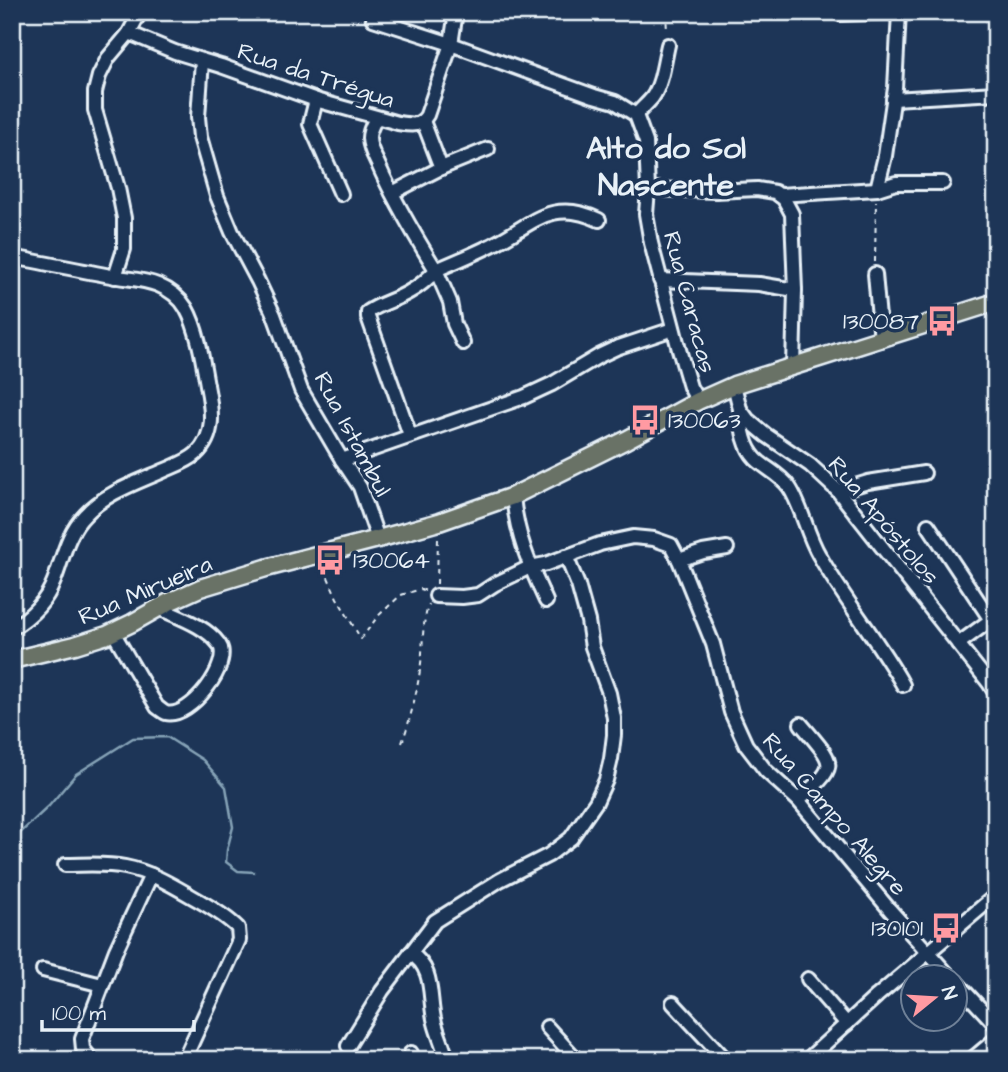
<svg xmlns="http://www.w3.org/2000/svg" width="1008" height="1072" font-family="'Architects Daughter',sans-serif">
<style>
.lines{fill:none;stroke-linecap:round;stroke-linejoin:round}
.stream{stroke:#86a3b7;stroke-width:2.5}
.minor-casing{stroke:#e8f1f8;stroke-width:18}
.major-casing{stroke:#e8f1f8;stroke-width:21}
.path{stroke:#e8f1f8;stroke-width:2;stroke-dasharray:5 5;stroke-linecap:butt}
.minor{stroke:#1d3557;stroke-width:12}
.major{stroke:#697266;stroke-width:16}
.labels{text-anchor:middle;stroke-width:7;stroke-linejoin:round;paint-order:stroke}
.street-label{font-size:24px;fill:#e8f1f8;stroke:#1d3557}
.poi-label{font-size:24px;fill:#e8f1f8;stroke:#1d3557;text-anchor:end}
.district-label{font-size:32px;font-weight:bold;fill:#e8f1f8;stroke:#1d3557}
</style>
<rect width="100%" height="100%" fill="#1d3557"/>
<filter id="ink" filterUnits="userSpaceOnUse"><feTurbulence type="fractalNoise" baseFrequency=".0143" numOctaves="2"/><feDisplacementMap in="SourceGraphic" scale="14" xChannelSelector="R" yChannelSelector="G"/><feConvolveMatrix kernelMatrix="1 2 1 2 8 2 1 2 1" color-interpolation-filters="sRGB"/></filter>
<g filter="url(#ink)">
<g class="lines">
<path class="stream" d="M12,836L19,834L49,806L76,774L133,738L167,737L203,760L226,787L233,827L227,850L226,862L238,871L254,872"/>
<g class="minor-casing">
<g id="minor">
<path d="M840,14L903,12"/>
<path d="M373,19L451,44L594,96L615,102L636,115"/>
<path d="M129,33L175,52L221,66L319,101L398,123C411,125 420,127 427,115L451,44L456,12"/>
<path d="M668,45C664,62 662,84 652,98C647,104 641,109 636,115L646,142L648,189L646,214L651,243L678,346L690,387L698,401"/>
<path d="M202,61L198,117L200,137L217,196L232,232L258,281L274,315L301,390L342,460L360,487L378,539"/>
<path d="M893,99L996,93"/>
<path d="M316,100L310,124L341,194"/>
<path d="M376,118C373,124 369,130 369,138C369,147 374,156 378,164C394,201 415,236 436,270C428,279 420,286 409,292C396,300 381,303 368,312V317L410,435"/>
<path d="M423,121L441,168"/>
<path d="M648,189L716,191L757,189L775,192L784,199L792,214L795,290L793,367"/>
<path d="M877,189L885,156L895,88L899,12"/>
<path d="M392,193L441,168L488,149"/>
<path d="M779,195L877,189L896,183H943"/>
<path d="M12,257C45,263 78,270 111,276C127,279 143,279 158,285C170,290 180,298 186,308C198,329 203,362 207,385C212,410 216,435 196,454C187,462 174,466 163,471C136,483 105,493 85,515C67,533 63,558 54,581C46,602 31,617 12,628"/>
<path d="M875,274L881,340"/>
<path d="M115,277L124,249V218L118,188L95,110V92L99,76L108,58L129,33L140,12"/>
<path d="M660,280L759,284L795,290"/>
<path d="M463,343L454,324L450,302L436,270C455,262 474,254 492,245C532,225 551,197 599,220"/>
<path d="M734,385L740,409L748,420L766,435L810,465L838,491L989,683L996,694"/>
<path d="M740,409C742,426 743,446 756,459C766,469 780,474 789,487C801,504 807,535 819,555C844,600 878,640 903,685"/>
<path d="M342,460L524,397L552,384L599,356L616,348L673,329"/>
<path d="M838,491L868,482L924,473"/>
<path d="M513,496C517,537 529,564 546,601"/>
<path d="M928,525L991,620"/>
<path d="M679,560L703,552L727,548"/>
<path d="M436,596L462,597L478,595L495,584L530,567L546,564L600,544L633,537L654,539L671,545L679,560L713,644L731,712L746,745L766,771L798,800L890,910L951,978"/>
<path d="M113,632L157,707C160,709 163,712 166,713C190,719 233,663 219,644C206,626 178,617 159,608"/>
<path d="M958,644L995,617"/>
<path d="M798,800C841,764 835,765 801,724"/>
<path d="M65,865C85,865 105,863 125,867C152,872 175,887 198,900C212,908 227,917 238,928L239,940L184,1060"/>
<path d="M410,953C436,969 428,998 435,1023C438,1035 444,1047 447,1060"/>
<path d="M43,970L102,985"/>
<path d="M808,979L847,1024"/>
<path d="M956,982L996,1025"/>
<path d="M673,1003L726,1060"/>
<path d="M547,1027L577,1060"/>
<path d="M348,1046L382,991L435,921L500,880L549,855L571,838L596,802L606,780L611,759L614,735V718L609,693L592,647L588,621L578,585L566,556"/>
<path d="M92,1060L83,1049L82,1039L116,950L151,875"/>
<path d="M409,1060L411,1053"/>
<path d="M807,1060L877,996L996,895"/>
<path d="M971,1060L996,1039"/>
</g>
</g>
<g class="major-casing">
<path id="major" d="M12,660L75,645L107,635L132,623L169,602L200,588L266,568L378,539L439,522L513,496L626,440L698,401L734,385L996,302"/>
</g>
<g class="path">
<path d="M666,12L667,32"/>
<path d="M875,262L876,201"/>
<path d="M324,568L337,598L361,639L378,616L401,595L421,589L426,591"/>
<path d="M437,584L438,537"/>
<path d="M402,743C411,718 420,680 422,653C423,636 423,620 429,604"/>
</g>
<use href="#minor" class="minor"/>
<use href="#major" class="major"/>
</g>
</g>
<defs>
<g id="bus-bare" transform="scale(2.415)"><path d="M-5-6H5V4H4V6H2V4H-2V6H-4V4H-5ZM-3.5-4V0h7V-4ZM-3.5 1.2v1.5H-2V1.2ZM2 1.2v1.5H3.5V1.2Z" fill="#ff9aa2" stroke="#1d3557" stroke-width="2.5" paint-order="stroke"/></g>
</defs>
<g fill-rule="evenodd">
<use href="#bus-bare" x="942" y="321"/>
<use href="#bus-bare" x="645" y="420"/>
<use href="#bus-bare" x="330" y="560"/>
<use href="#bus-bare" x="946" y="928"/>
</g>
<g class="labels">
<g class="street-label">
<text transform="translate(316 75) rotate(18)" y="8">Rua da Trégua</text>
<text transform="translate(690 302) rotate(75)" y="8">Rua Caracas</text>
<text transform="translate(353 434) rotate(62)" y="8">Rua Istambul</text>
<text transform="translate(884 520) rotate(50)" y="8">Rua Apóstolos</text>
<text transform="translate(145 590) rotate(-23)" y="8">Rua Mirueira</text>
<text transform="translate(835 814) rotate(49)" y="8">Rua Campo Alegre</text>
</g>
<g class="poi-label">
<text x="919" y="329">130087</text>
<text x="668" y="428" text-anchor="start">130063</text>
<text x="353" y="568" text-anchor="start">130064</text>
<text x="923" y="936">130101</text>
</g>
<g class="district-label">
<text x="666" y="158">Alto do Sol<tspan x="666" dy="37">Nascente</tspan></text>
</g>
</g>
<rect width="1008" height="1072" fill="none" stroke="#1d3557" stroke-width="42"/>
<rect x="21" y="21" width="966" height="1030" fill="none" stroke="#e8f1f8" stroke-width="2.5" filter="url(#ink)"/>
<g transform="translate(934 998) rotate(72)"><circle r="33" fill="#1d3557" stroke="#6e8097" stroke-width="2"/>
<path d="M0-5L12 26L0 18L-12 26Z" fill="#ff9aa2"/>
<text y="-10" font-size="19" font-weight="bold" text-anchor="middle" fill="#e8f1f8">N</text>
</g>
<path d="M42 1020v10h152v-10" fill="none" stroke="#e8f1f8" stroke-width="3.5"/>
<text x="52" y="1020" font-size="21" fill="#e8f1f8" stroke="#1d3557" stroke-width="5" paint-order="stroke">100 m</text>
</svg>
